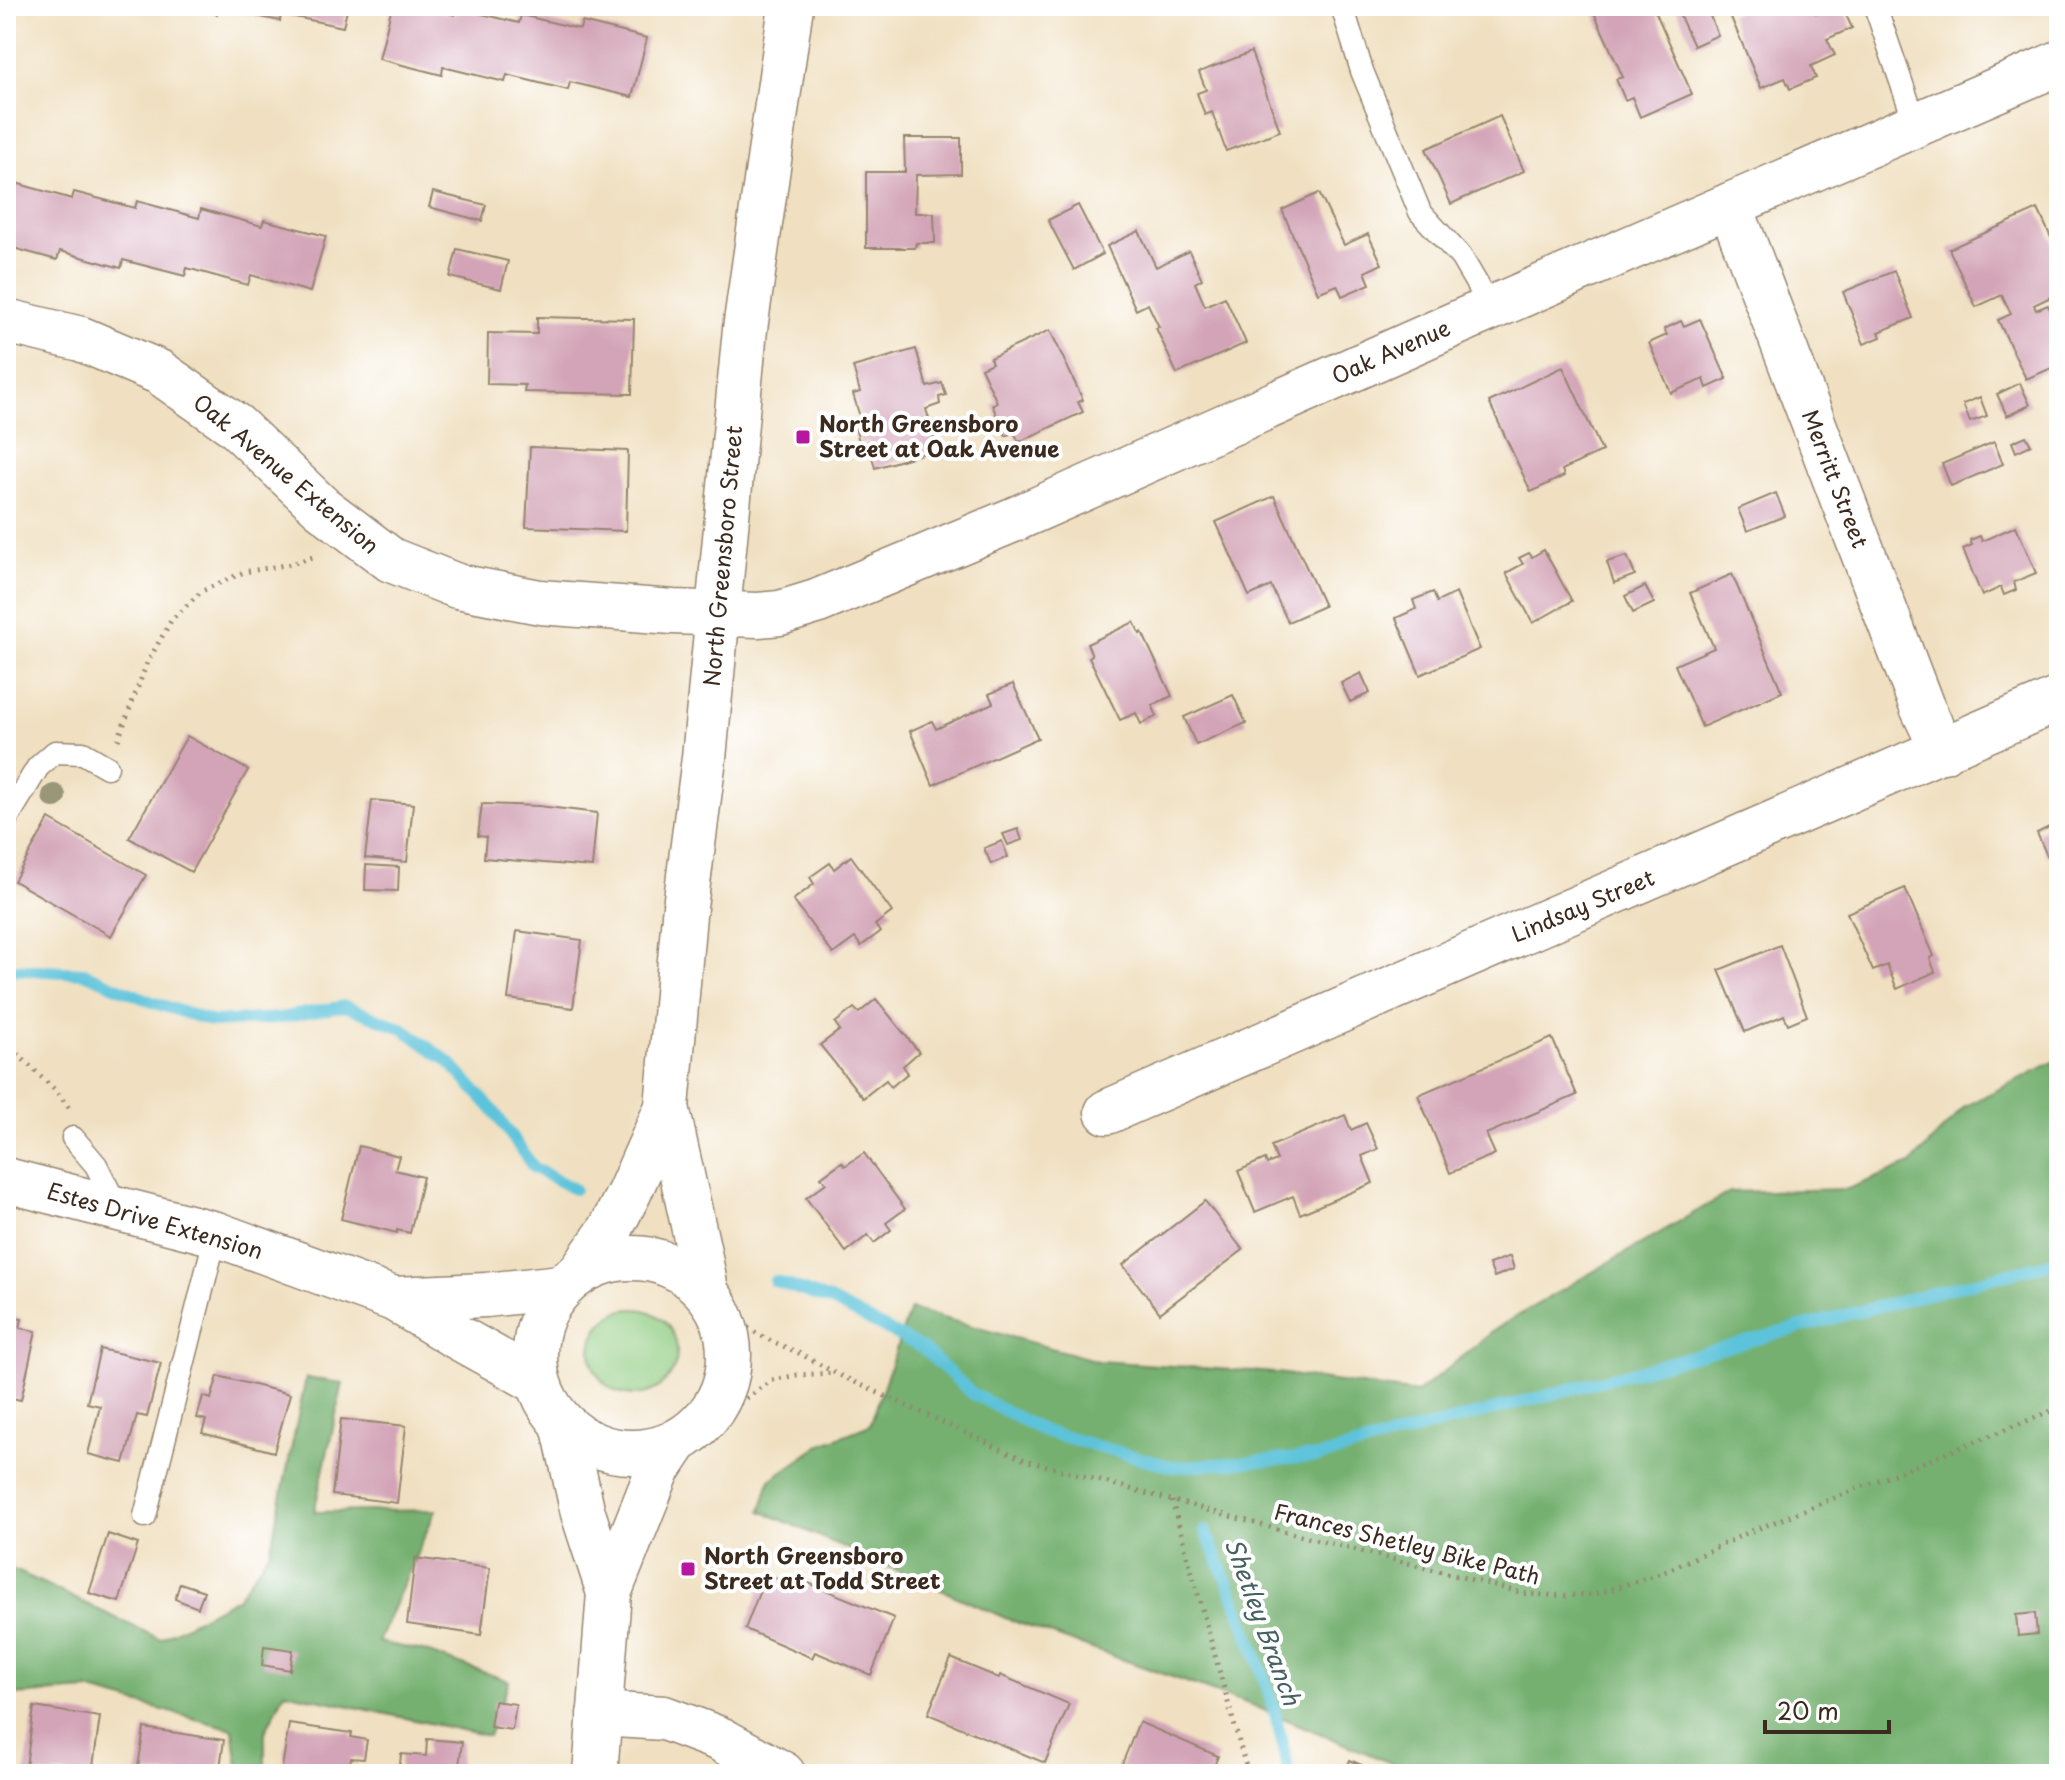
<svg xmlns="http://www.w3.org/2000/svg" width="2065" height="1780" font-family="'Playpen Sans',sans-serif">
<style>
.green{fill:#90cc81;stroke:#667b50;stroke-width:2}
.forest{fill:#74b06f;stroke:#586d46;stroke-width:2}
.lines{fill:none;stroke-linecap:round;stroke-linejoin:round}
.stream{stroke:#5dc3da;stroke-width:12}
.building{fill:#d3a4b7}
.lane-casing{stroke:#968570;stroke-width:25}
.street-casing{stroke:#968570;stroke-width:47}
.secondary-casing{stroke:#968570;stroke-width:47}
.path{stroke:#968570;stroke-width:5;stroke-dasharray:2 6;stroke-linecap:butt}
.lane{stroke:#fff;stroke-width:22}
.street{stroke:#fff;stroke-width:44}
.secondary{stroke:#fff;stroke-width:44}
.tree{fill:#9a9778}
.poi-dot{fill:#b5179e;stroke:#fff;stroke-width:3}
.labels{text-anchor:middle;stroke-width:8;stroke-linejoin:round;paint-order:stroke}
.street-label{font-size:22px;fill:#3b2a1e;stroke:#fff}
.poi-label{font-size:22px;font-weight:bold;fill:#3b2a1e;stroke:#fff;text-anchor:start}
.water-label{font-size:24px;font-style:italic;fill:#476060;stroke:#fff}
</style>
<rect width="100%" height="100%" fill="#fff"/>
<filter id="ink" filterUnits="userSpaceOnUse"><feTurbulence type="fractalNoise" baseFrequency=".0125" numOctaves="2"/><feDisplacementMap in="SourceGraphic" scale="16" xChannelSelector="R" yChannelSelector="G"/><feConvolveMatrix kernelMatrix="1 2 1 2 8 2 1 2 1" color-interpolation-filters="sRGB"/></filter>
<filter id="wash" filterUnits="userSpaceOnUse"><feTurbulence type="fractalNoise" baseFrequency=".006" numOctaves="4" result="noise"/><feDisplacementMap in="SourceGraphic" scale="32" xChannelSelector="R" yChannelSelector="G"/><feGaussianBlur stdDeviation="1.8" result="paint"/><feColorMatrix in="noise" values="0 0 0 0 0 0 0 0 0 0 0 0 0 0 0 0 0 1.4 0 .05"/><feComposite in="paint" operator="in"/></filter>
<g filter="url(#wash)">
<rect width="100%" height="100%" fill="#f0e0c1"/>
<circle class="green" cx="634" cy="1352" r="43"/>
<g class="forest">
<path d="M2059,1059V1774H1417L1252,1705L1010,1620L761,1511L770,1480L822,1444L870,1425L910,1309L1098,1361L1277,1373L1417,1393L1500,1326L1730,1192L1848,1189L1911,1164L1965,1106Z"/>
<path d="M306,1378L343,1383L314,1512L436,1510L378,1642L423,1651L509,1681L489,1736L285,1692L265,1732V1774H239L233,1729L88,1690L13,1695L12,1759L6,1756V1568L17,1571L160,1639L237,1598L270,1551Z"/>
</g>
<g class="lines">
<g class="stream">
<path d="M6,969L84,973L152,1002L213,1022L280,1018L345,1006L402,1028L449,1062L493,1110L534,1168L574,1189"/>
<path d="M775,1281L832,1301L922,1348L973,1394L1043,1431L1173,1467L1318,1457L1857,1312L2059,1261"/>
<path d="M1205,1531C1241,1608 1273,1690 1289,1774"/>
</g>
</g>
<g id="blocks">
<g class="building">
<path d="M185,6H348L343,27L281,14L280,21L218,8L217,14Z"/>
<path d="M392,6H419L455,15L457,8L519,23L521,15L580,29L582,22L647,38L632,97L570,82L568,90L507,75L505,82L443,67L442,75L379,59Z"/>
<path d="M1591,6H1653L1692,94L1640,117L1632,97L1625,100L1616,79L1623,77Z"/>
<path d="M1675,6H1714L1707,9L1718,35L1694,46Z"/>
<path d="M1750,6H1813L1816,13L1832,6H1842L1852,28L1827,39L1835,55L1811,66L1816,78L1790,89L1785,78L1761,88L1730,15Z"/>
<path d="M1251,52L1280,131L1226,151L1212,112L1205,115L1197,93L1206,90L1199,72Z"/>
<path d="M1500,116L1524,171L1451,204L1426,149Z"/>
<path d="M904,138H961V174L916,175L915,213H934L935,243H916L915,248H866V172H905Z"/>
<path d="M12,182L72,199L74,192L135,208L137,201L199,218L201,209L262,226L264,220L326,236L310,292L251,275L248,285L187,268L185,276L123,260L121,268L60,251L57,260L6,246V204Z"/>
<path d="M433,192L486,205L482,221L429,207Z"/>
<path d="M1319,193L1344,245L1368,234L1382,264L1365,272L1370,284L1342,296L1337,285L1318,293L1282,210Z"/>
<path d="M1078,205L1103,254L1074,270L1048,220Z"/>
<path d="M2038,209L2059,255V293L2034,305L2036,310L2048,305L2059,329V365L2026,379L1998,320L2011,314L2002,295L1976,307L1949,249Z"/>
<path d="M1139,231L1156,267L1189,251L1202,279L1195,283L1205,306L1225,297L1246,343L1177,374L1156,328L1159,327L1148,304L1136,310L1107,246Z"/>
<path d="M457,249L508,261L501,289L450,277Z"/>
<path d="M1894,271L1913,318L1879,332L1881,337L1864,344L1843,292Z"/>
<path d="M537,317L634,319L632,394L524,392L525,385L487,384L488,333L537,334Z"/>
<path d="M1700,319L1727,379L1707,388L1704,379L1671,393L1649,343L1667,335L1664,329L1681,321L1684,326Z"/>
<path d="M1050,330L1083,400L1078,402L1083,412L1019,442L1014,432L1006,436L992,405L997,402L981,368L992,363L990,358Z"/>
<path d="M916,349L927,387L942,383L946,395L939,397L940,404L926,409L938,449L875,468L868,441L860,444L852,419L860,417L853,394L860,392L853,367Z"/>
<path d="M1563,367L1602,451L1562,470L1564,476L1531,492L1489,402Z"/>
<path d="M2020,383L2030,405L2007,416L1997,394Z"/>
<path d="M1980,397L1987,416L1970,422L1963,404Z"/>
<path d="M2026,436L2031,445L2016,452L2012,442Z"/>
<path d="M1994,442L2003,464L1951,486L1942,464Z"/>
<path d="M530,447L628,451L626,531L526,527Z"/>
<path d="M1776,493L1785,516L1747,531L1738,509Z"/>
<path d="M1274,496L1324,606L1288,622L1271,586L1249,596L1216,522Z"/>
<path d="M2016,526L2036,573L2014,582L2016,590L2004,595L2001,587L1982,596L1963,549L1972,545L1970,540L1980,536L1982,541Z"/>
<path d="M1544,550L1572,601L1533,623L1506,573L1523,564L1519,558L1529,553L1532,557Z"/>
<path d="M1627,556L1635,575L1614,583L1607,562Z"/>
<path d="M1732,574L1782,692L1702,727L1675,665L1714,648L1690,593Z"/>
<path d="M1645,586L1654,603L1633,613L1625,596Z"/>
<path d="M1433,592L1437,602L1456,593L1480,649L1420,675L1396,618L1416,609L1413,600Z"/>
<path d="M1134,622L1140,634L1142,632L1172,696L1152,705L1157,716L1141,724L1136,713L1120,720L1089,657L1092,655L1087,644Z"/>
<path d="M1361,673L1370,693L1350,702L1341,683Z"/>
<path d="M1013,684L1038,738L933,785L910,731L932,721L936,729L993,703L989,694Z"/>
<path d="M1233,695L1246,723L1196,745L1184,717Z"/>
<path d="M187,736L248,770L191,872L129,838Z"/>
<path d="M372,800L413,804L407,862L365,858Z"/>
<path d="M482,804L539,806L597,813L592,867L484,858L486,837L478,836Z"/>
<path d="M49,819L146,875L111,936L14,881Z"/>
<path d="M2059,822V851L2047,856L2037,833Z"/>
<path d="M1018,829L1022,840L1008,845L1003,834Z"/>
<path d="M1002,841L1008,857L991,864L984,848Z"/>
<path d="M851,856L892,912L875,925L880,932L861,946L855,938L833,954L793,900L814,884L810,877L830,863L834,869Z"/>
<path d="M366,865L399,867L398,891L365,890Z"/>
<path d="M1905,888L1934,956L1930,958L1935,972L1897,989L1887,965L1873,971L1847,913Z"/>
<path d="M517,931L582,940L573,1008L508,999Z"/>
<path d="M1780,945L1807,1016L1788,1024L1784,1015L1745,1032L1719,970Z"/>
<path d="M876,999L919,1052L903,1066L908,1073L891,1087L886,1080L863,1098L820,1045L840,1030L835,1023L854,1008L859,1013Z"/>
<path d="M1552,1038L1577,1095L1486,1134L1495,1154L1450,1173L1418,1095Z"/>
<path d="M1345,1115L1351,1130L1366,1123L1378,1149L1362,1156L1373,1183L1300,1214L1293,1196L1255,1212L1238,1171L1265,1159L1267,1164L1277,1160L1271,1146Z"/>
<path d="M359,1146L399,1156L395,1170L423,1177L410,1233L397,1230V1233L341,1219Z"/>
<path d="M864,1153L905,1209L886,1223L891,1230L874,1243L868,1235L846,1252L806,1198L826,1183L821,1177L842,1162L845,1166Z"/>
<path d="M1205,1201L1243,1250L1160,1313L1123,1265Z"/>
<path d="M1510,1256L1514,1269L1494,1277L1489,1264Z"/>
<path d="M6,1316L22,1319L20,1328L36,1331L21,1400L6,1397Z"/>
<path d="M100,1349L161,1363L147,1417L137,1415L124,1463L88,1454L100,1406L87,1403Z"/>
<path d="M218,1376L290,1394L274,1452L202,1433L206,1420L197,1418L203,1396L211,1399Z"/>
<path d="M341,1419L406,1426L397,1503L332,1495Z"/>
<path d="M108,1534L138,1544L119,1602L89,1593Z"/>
<path d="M415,1558L490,1568L481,1635L407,1624Z"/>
<path d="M766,1575L791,1584L794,1577L894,1618L871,1675L815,1652L812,1658L745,1629Z"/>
<path d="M180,1583L204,1591L198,1608L175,1599Z"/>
<path d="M2035,1613L2037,1634L2018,1636L2016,1615Z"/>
<path d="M264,1646L293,1650L290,1670L262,1665Z"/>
<path d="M951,1658L999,1678L1000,1675L1069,1704L1045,1763L928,1714Z"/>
<path d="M494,1701L516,1704L512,1730L490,1727Z"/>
<path d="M34,1707L100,1717L92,1774H25Z"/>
<path d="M1139,1722L1218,1756L1211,1774H1118Z"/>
<path d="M289,1724L352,1733L351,1737L367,1740L364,1759L351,1758L348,1774H281Z"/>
<path d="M144,1728L224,1740L219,1774H137Z"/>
<path d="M427,1739L462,1742L458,1774H399L401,1754L426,1756Z"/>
<path d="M1350,1760L1382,1774H1344Z"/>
</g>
</g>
</g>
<g filter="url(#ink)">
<use href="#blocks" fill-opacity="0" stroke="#968570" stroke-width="2"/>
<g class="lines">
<g class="lane-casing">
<g id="lane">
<path d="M1342,6L1362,71L1420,212L1461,257L1491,308"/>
<path d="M1875,6L1916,125"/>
<path d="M6,820L38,767L55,752L83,753L107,767"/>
<path d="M73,1138L96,1165L117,1207"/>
<path d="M145,1516L216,1234"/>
</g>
</g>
<g class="street-casing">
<g id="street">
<path d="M1730,205L1922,707L1943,751"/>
<path d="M6,321L81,339L159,372L236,426L321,507L391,560L457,586L540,602L673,612L758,615L780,613L816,602L1013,520L1473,316L2059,63"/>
<path d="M1107,1112L2059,699"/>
<path d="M599,1714L664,1718L720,1739L783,1774"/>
</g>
</g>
<g class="secondary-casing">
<g id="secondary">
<path d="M6,1180L216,1234L394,1299L450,1333L538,1382"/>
<circle cx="632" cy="1355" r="97"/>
<path d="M581,1271L610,1230L629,1193L667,1107"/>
<path d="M706,1290L699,1252L667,1107L684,915L704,758L745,329L791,6"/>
<path d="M394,1299L486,1295L561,1287"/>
<path d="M563,1424L583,1513L609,1593"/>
<path d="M595,1774L609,1593L658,1470L676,1443"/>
</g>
</g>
<g class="path">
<path d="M118,740L147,663L172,619L202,591L244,572L291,564L316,556"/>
<path d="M6,1043L56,1091L69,1108"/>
<path d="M734,1320L765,1338L803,1355L835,1373L1025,1460L1291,1533L1527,1594L1564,1596L1596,1594L1662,1573L1747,1533L2059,1408"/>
<path d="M710,1415L736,1406L772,1380L797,1375L834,1373"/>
<path d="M1172,1501L1248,1774"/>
</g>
<use href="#lane" class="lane"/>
<use href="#street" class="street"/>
<use href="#secondary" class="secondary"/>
</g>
<circle class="tree" cx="54" cy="796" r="12"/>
</g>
<g class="poi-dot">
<rect x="795" y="429" width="16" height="16" rx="4"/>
<rect x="680" y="1561" width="16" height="16" rx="4"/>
</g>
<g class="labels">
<g class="street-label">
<text transform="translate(1391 352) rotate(-24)" y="8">Oak Avenue</text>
<text transform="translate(286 474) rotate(40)" y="8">Oak Avenue Extension</text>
<text transform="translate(1835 479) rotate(69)" y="8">Merritt Street</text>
<text transform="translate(723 556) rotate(-85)" y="8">North Greensboro Street</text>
<text transform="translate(1583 906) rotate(-23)" y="8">Lindsay Street</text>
<text transform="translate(155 1221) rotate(16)" y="8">Estes Drive Extension</text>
<text transform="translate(1407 1544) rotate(14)" y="8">Frances Shetley Bike Path</text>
</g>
<g class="poi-label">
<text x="819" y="432">North Greensboro<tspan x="819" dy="25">Street at Oak Avenue</tspan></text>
<text x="704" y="1564">North Greensboro<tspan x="704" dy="25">Street at Todd Street</tspan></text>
</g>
<g class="water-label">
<text transform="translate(1262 1622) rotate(70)" y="8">Shetley Branch</text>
</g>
</g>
<rect width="2065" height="1780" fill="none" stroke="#fff" stroke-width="32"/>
<path d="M1765 1720v12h124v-12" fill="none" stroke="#3b2a1e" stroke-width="4"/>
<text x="1777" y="1720" font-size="24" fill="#3b2a1e" stroke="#ffffff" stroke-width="6" paint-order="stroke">20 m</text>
</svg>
